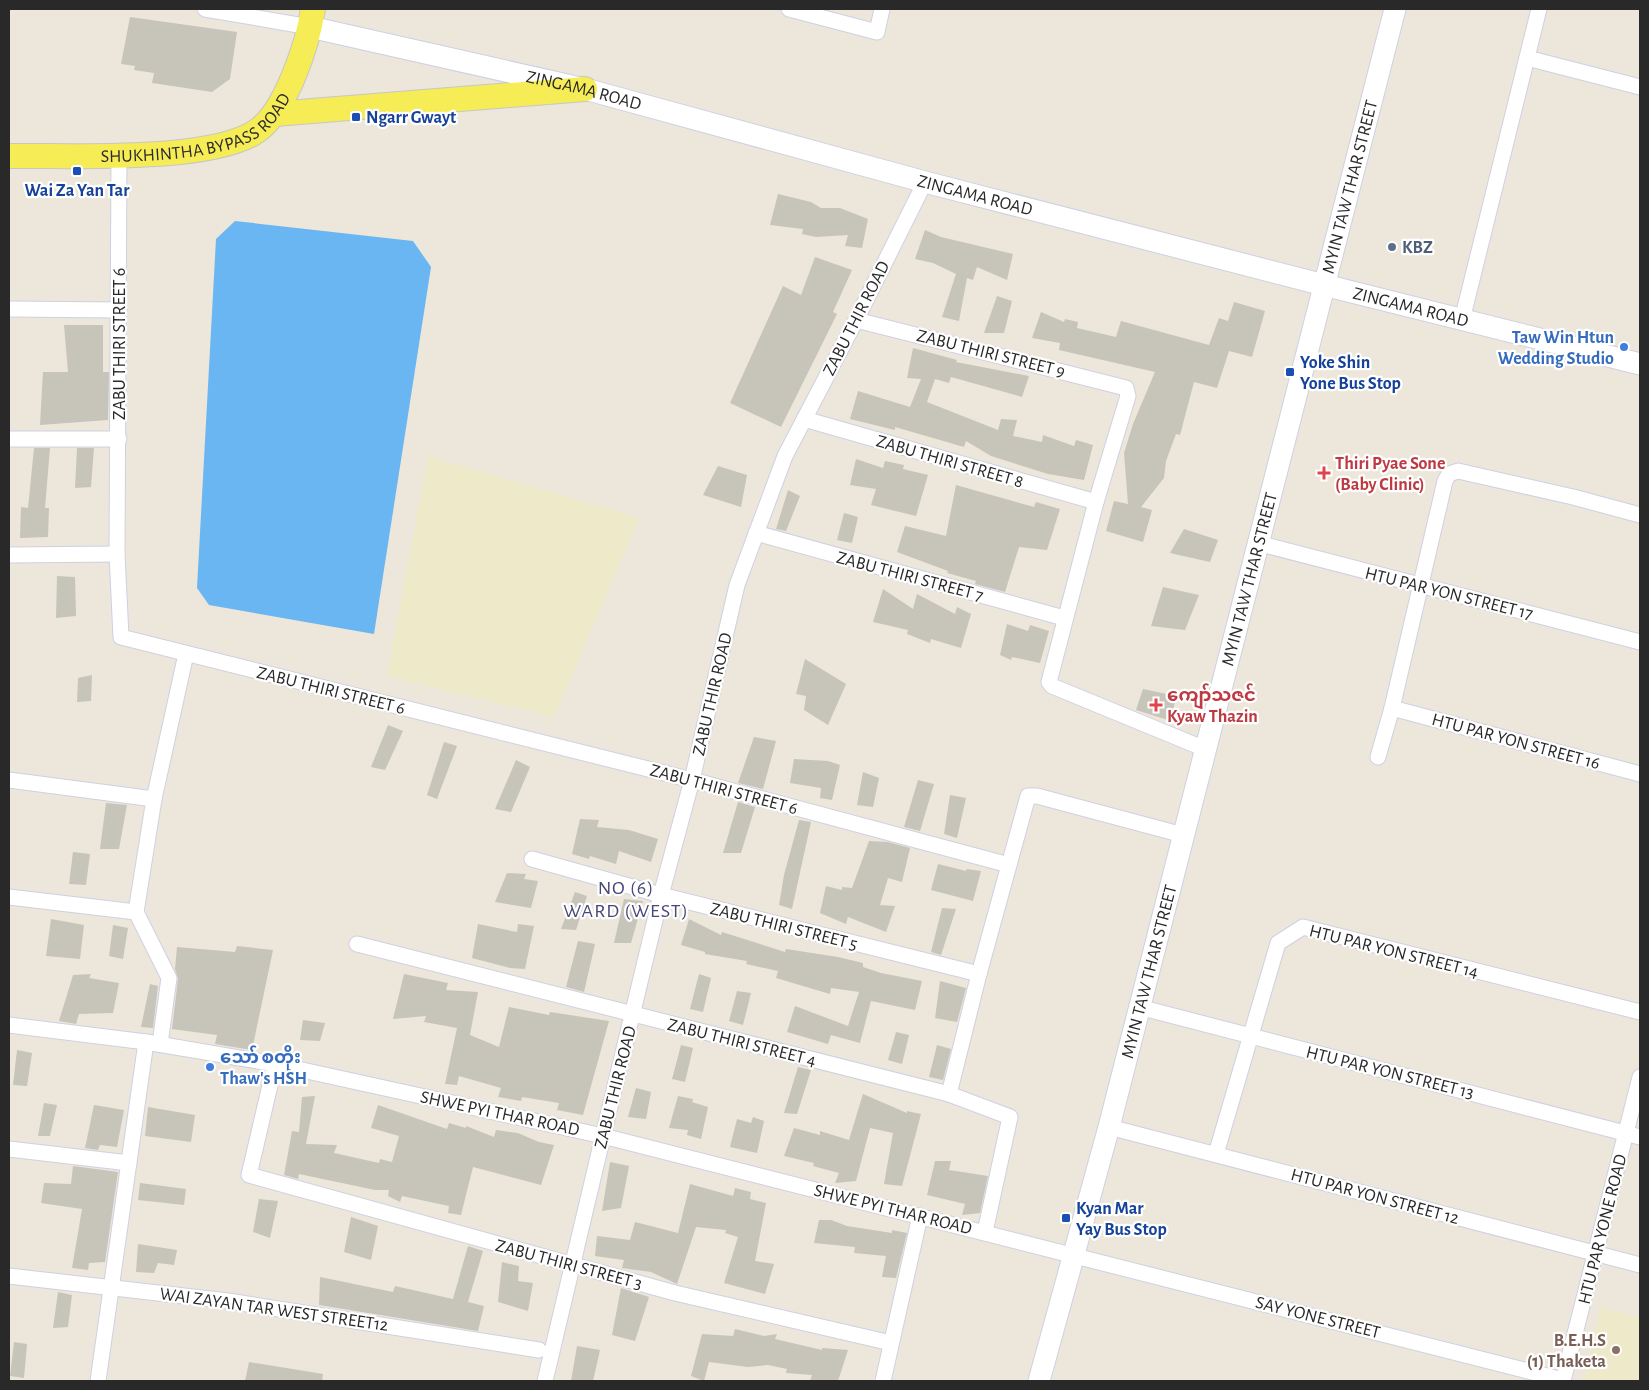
<svg xmlns="http://www.w3.org/2000/svg" width="1649" height="1390" font-family="'Alegreya Sans','Noto Sans Myanmar',sans-serif">
<style>
.education{fill:#eee9c9}
.water{fill:#69b6f2}
.building{fill:#c7c4ba}
.lines{fill:none;stroke-linecap:round;stroke-linejoin:round}
.street-casing{stroke:#cfd0e3;stroke-width:17}
.secondary-casing{stroke:#cfd0e3;stroke-width:23}
.primary-casing{stroke:#c7c7c7;stroke-width:26}
.street{stroke:#fff;stroke-width:15}
.secondary{stroke:#fff;stroke-width:21}
.primary{stroke:#f5ec56;stroke-width:24}
.transit-dot{fill:#1a4fb4;stroke:#fff;stroke-width:2}
.service-dot{fill:#5c6f8a;stroke:#fff;stroke-width:2}
.shop-dot{fill:#3f7fe0;stroke:#fff;stroke-width:2}
.health-dot{fill:#e0444e;stroke:#fff;stroke-width:2}
.education-dot{fill:#8d6e63;stroke:#fff;stroke-width:2}
.labels{text-anchor:middle;stroke-width:4.5;stroke-linejoin:round;paint-order:stroke}
.street-label{font-size:18px;fill:#292929;stroke:#fff}
.transit-label{font-size:18px;font-weight:bold;fill:#164399;stroke:#fff;text-anchor:start}
.service-label{font-size:18px;font-weight:bold;fill:#4e5e75;stroke:#fff;text-anchor:start}
.shop-label{font-size:18px;font-weight:bold;fill:#366cbe;stroke:#fff;text-anchor:end}
.health-label{font-size:18px;font-weight:bold;fill:#be3a42;stroke:#fff;text-anchor:start}
.education-label{font-size:18px;font-weight:bold;fill:#785e54;stroke:#fff;text-anchor:end}
.quarter-label{font-size:20px;letter-spacing:1px;fill:#48487b;stroke:#fff}
</style>
<rect width="100%" height="100%" fill="#ece7da"/>
<g class="education">
<path d="M428,456L639,518L554,717L387,676Z"/>
<path d="M1601,1307L1640,1318V1381H1584Z"/>
</g>
<path class="water" d="M235,221L413,241L431,267L374,634L209,605L197,588L216,239Z"/>
<g class="building">
<path d="M130,17L237,32L230,79L212,92L152,83L154,73L134,70L135,66L121,64Z"/>
<path d="M778,194L811,202L821,208H840L868,219L862,248L845,246L848,235L816,237L802,234L803,229L770,225Z"/>
<path d="M925,230L941,237L1013,254L1007,280L977,267L973,280L967,278L959,321L942,317L956,274L933,263L915,259Z"/>
<path d="M815,257L852,270L833,312L837,314L781,427L730,403L783,286L801,295Z"/>
<path d="M997,296L1012,301L1004,333H984Z"/>
<path d="M1234,302L1265,311L1252,357L1229,351L1217,388L1194,382L1180,435L1176,434L1166,461L1164,478L1141,507L1152,510L1143,542L1106,531L1114,501L1128,504L1124,453L1133,424L1155,372L1059,350L1060,343L1032,338L1041,312L1064,322L1065,319L1078,322L1077,328L1116,337L1121,321L1209,345L1219,318L1228,321Z"/>
<path d="M64,325H103V372H109L108,420L40,425L43,372H68Z"/>
<path d="M913,348L957,360L956,362L1029,376L1022,397L951,377L949,383L935,379L927,402L998,430L1001,419L1017,420L1013,436L1042,442L1043,435L1074,446L1076,440L1093,445L1084,480L1048,474L991,456L966,441L964,447L895,427V430L850,419L858,391L910,407L921,379L907,378Z"/>
<path d="M34,448H50L45,508H49L48,537L20,538L21,507L28,508Z"/>
<path d="M77,448H94L91,487L75,488Z"/>
<path d="M856,459L883,468L885,461L904,465L903,469L928,475L916,516L871,505L876,489L850,485Z"/>
<path d="M718,466L747,475L741,507L703,495Z"/>
<path d="M956,485L1034,507L1036,502L1060,509L1047,550L1019,547L1005,592L975,584L976,581L947,573L948,571L897,552L905,526L946,536Z"/>
<path d="M788,490L800,496L786,531L776,529Z"/>
<path d="M844,513L858,517L852,543L837,540Z"/>
<path d="M1184,529L1218,540L1210,562L1170,553Z"/>
<path d="M57,576L75,577L76,616L56,618Z"/>
<path d="M1163,587L1199,595L1185,630L1151,626Z"/>
<path d="M883,589L913,609L917,594L955,614L957,607L971,614L961,648L931,639L930,643L907,634L908,630L873,622Z"/>
<path d="M1007,624L1028,631L1030,625L1049,631L1040,663L1012,657L1011,660L1000,655Z"/>
<path d="M805,659L846,684L828,725L804,710L806,696L796,694Z"/>
<path d="M92,675L91,701L77,702L78,678Z"/>
<path d="M1143,689L1176,696L1171,721L1136,710Z"/>
<path d="M388,725L403,731L385,770L371,767Z"/>
<path d="M754,737L776,741L763,789L738,783Z"/>
<path d="M444,742L457,746L437,799L427,795Z"/>
<path d="M794,759L828,761L840,765L832,800L820,798L821,788L790,783Z"/>
<path d="M516,760L530,767L511,812L495,809Z"/>
<path d="M863,772L879,778L873,807L857,805Z"/>
<path d="M918,780L934,784L920,831L904,827Z"/>
<path d="M950,795L966,798L957,838L944,834Z"/>
<path d="M738,802L755,807L741,853H723Z"/>
<path d="M106,803L127,805L119,849H100Z"/>
<path d="M580,819L599,820L597,827L629,830L658,839L651,862L619,851L616,864L590,856L589,859L572,854Z"/>
<path d="M799,820L811,822L792,909L779,905L784,875Z"/>
<path d="M869,841L888,842L910,848L902,882L888,878L880,905L895,906L886,932L848,917L846,924L820,913L826,886L842,890V887L852,888Z"/>
<path d="M73,852L90,854L86,885L69,884Z"/>
<path d="M938,864L966,871L967,869L981,871L973,901L931,890Z"/>
<path d="M507,873L526,874L524,879L538,881L531,908L495,902Z"/>
<path d="M575,892L587,896L576,930L561,929Z"/>
<path d="M624,899L643,901L631,943H614Z"/>
<path d="M942,908L956,909L941,955L931,952Z"/>
<path d="M51,919L84,925L80,959L46,956Z"/>
<path d="M689,919L721,935L722,932L785,952L786,949L838,957L863,963V967L881,973L922,981L915,1010L871,1001L860,1043L831,1035L828,1044L787,1032L795,1006L848,1026L859,992L831,988L830,994L776,978L778,971L746,964L747,961L705,954V952L681,945Z"/>
<path d="M478,924L517,932L518,924L534,926L525,969L510,968L472,958Z"/>
<path d="M113,925L128,928L123,959L109,956Z"/>
<path d="M578,941L595,944L584,992L566,987Z"/>
<path d="M237,946L273,950L252,1050L215,1044L217,1035L172,1029L178,979L175,969L177,947L235,952Z"/>
<path d="M91,974L89,978L119,983L113,1013L79,1014L76,1024L59,1021L73,975Z"/>
<path d="M404,974L448,983L446,990L478,992L470,1035L499,1047L509,1007L549,1015L550,1012L609,1021L583,1115L557,1110L559,1103L522,1097L521,1101L498,1097L501,1088L459,1076L457,1085L445,1084L457,1028L424,1022L426,1016L393,1019Z"/>
<path d="M699,974L711,978L703,1012L690,1009Z"/>
<path d="M940,981L966,988L957,1022L935,1018Z"/>
<path d="M150,984L158,986L153,1028L141,1027Z"/>
<path d="M737,991L751,993L743,1025L729,1021Z"/>
<path d="M303,1020L325,1023L320,1041L300,1040Z"/>
<path d="M896,1032L909,1035L902,1064L888,1060Z"/>
<path d="M681,1045L693,1048L685,1082L672,1079Z"/>
<path d="M937,1045L951,1049L943,1080L929,1077Z"/>
<path d="M17,1050L32,1053L27,1086L13,1085Z"/>
<path d="M798,1067L811,1070L797,1114L784,1113Z"/>
<path d="M636,1088L651,1092L646,1119L628,1117Z"/>
<path d="M863,1094L907,1113V1111L921,1114L902,1186L884,1184L893,1133L870,1128L856,1181L835,1183L839,1173L813,1166L814,1163L784,1156L794,1128L820,1135V1131L849,1140Z"/>
<path d="M315,1096L306,1144L337,1145L334,1153L379,1163L380,1159L392,1162L399,1136L371,1128L378,1105L447,1129L449,1123L466,1128V1126L494,1137L496,1130L518,1133L539,1142L554,1145L541,1185L473,1167L461,1215L448,1213L449,1206L402,1196L400,1202L388,1196L389,1190H375L299,1174L298,1179L284,1175L292,1131L299,1132L302,1097Z"/>
<path d="M678,1096L693,1099L692,1102L708,1107L701,1139L687,1135L688,1130L669,1128Z"/>
<path d="M44,1103L57,1105L50,1136H38Z"/>
<path d="M94,1105L124,1110L117,1147L100,1145L98,1150L85,1148Z"/>
<path d="M148,1107L195,1115L191,1142L145,1136Z"/>
<path d="M753,1117L764,1121L757,1153L730,1147L737,1119L751,1123Z"/>
<path d="M935,1161H951L949,1170L988,1176L980,1213L962,1215L965,1204L927,1195Z"/>
<path d="M610,1162L629,1166L621,1208L602,1211Z"/>
<path d="M73,1166L118,1172L105,1262L89,1263L88,1270L72,1268L82,1209L41,1203L44,1183L71,1184Z"/>
<path d="M140,1183L186,1189L184,1205L138,1200Z"/>
<path d="M690,1184L733,1196L735,1188L751,1192L750,1199L766,1203L755,1261L774,1264L765,1294L724,1283L738,1237L725,1233L726,1230L696,1227L677,1284L651,1272L622,1268L624,1260L595,1256L597,1236L630,1240L635,1222L678,1233Z"/>
<path d="M259,1199L278,1201L270,1238L253,1232Z"/>
<path d="M351,1217L378,1226L371,1260L344,1252Z"/>
<path d="M819,1220H831L847,1226L892,1233V1230L907,1233L896,1278L882,1277L886,1256L854,1253L855,1247L814,1243Z"/>
<path d="M138,1244L177,1250L174,1265L158,1263L154,1273L136,1272Z"/>
<path d="M468,1246L483,1251L468,1302L484,1306L478,1331L319,1305L320,1277L393,1292L395,1286L453,1299Z"/>
<path d="M502,1262L519,1266L518,1281L533,1283L528,1311L498,1302Z"/>
<path d="M621,1288L649,1297L635,1341L612,1335Z"/>
<path d="M58,1292L72,1295L68,1327L53,1328Z"/>
<path d="M735,1329L764,1336L777,1334L775,1339L822,1350V1348L848,1350L838,1381H810L812,1375L786,1373L787,1369L768,1365L748,1367L709,1362L704,1381L691,1376L702,1334L733,1336Z"/>
<path d="M14,1342L27,1344L24,1378L10,1376Z"/>
<path d="M577,1346L600,1350L593,1381H571Z"/>
<path d="M249,1362L323,1374L322,1381H245Z"/>
</g>
<g class="lines">
<g class="street-casing">
<g id="street">
<path d="M205,9L310,27"/>
<path d="M789,9L877,32L882,9"/>
<path d="M1527,58L1640,87"/>
<path d="M119,154L117,554L121,637L692,780L1009,865"/>
<path d="M9,309L119,310"/>
<path d="M856,320L1126,388L1128,396L1096,502L1049,682L1052,686L1205,749"/>
<path d="M1462,320L1539,9"/>
<path d="M804,419L1096,502"/>
<path d="M9,439H119"/>
<path d="M756,533L1064,618"/>
<path d="M1257,543L1640,642"/>
<path d="M9,555L117,554"/>
<path d="M1392,708L1640,774"/>
<path d="M1378,757L1392,708L1445,481L1449,474L1458,471L1573,497L1640,515"/>
<path d="M9,780L154,799"/>
<path d="M532,859L661,895L979,974"/>
<path d="M9,897L136,912"/>
<path d="M357,944L949,1094L1010,1117L985,1232"/>
<path d="M1139,1007L1640,1137"/>
<path d="M9,1025L146,1042L275,1064L603,1136L1563,1380"/>
<path d="M160,1044L169,978L136,912L154,799L186,654"/>
<path d="M275,1064L249,1175L675,1293L891,1343"/>
<path d="M949,1094L979,974L1028,796H1037L1183,835"/>
<path d="M1109,1127L1640,1265"/>
<path d="M9,1149L129,1163"/>
<path d="M1216,1154L1278,943L1303,927L1640,1012"/>
<path d="M9,1276L228,1301L539,1350"/>
<path d="M98,1381L146,1042"/>
<path d="M545,1381L603,1136L661,895L692,780L737,585L785,456L856,320L925,182"/>
<path d="M883,1381L920,1216"/>
<path d="M1563,1381L1640,1077"/>
</g>
</g>
<g class="secondary-casing">
<g id="secondary">
<path id="s1" d="M310,27L585,89L925,182L1324,285L1640,364"/>
<path id="s2" d="M1039,1381L1109,1127L1395,9"/>
</g>
</g>
<g class="primary-casing">
<g id="primary">
<path d="M275,114L585,89"/>
<path id="s3" d="M9,156C69,155 210,163 257,131C286,111 308,43 313,9"/>
</g>
</g>
<use href="#street" class="street"/>
<use href="#secondary" class="secondary"/>
<use href="#primary" class="primary"/>
</g>
<g class="transit-dot">
<rect x="351" y="112" width="10" height="10" rx="2.5"/>
<rect x="72" y="166" width="10" height="10" rx="2.5"/>
<rect x="1285" y="367" width="10" height="10" rx="2.5"/>
<rect x="1061" y="1213" width="10" height="10" rx="2.5"/>
</g>
<circle class="service-dot" cx="1392" cy="247" r="5"/>
<g class="shop-dot">
<circle cx="1624" cy="347" r="5"/>
<circle cx="210" cy="1067" r="5"/>
</g>
<g class="health-dot">
<path d="M1321.5 465.5h5v5h5v5h-5v5h-5v-5h-5v-5h5z"/>
<path d="M1153.5 697.5h5v5h5v5h-5v5h-5v-5h-5v-5h5z"/>
</g>
<circle class="education-dot" cx="1616" cy="1350" r="5"/>
<g class="labels">
<g class="street-label">
<text dy="6" stroke="none"><textPath href="#s1" startOffset="281">ZINGAMA ROAD</textPath></text>
<text dy="6" stroke="none"><textPath href="#s3" startOffset="195">SHUKHINTHA BYPASS ROAD</textPath></text>
<text dy="6" stroke="none"><textPath href="#s2" startOffset="1234">MYIN TAW THAR STREET</textPath></text>
<text dy="6" stroke="none"><textPath href="#s1" startOffset="686">ZINGAMA ROAD</textPath></text>
<text dy="6" stroke="none"><textPath href="#s1" startOffset="1136">ZINGAMA ROAD</textPath></text>
<text transform="translate(856 318) rotate(-63)" y="6">ZABU THIR ROAD</text>
<text transform="translate(119 344) rotate(-90)" y="6">ZABU THIRI STREET 6</text>
<text transform="translate(991 353) rotate(14)" y="6">ZABU THIRI STREET 9</text>
<text transform="translate(950 461) rotate(16)" y="6">ZABU THIRI STREET 8</text>
<text transform="translate(910 576) rotate(15)" y="6">ZABU THIRI STREET 7</text>
<text dy="6" stroke="none"><textPath href="#s2" startOffset="829">MYIN TAW THAR STREET</textPath></text>
<text transform="translate(1449 593) rotate(14)" y="6">HTU PAR YON STREET 17</text>
<text transform="translate(331 690) rotate(14)" y="6">ZABU THIRI STREET 6</text>
<text transform="translate(712 694) rotate(-77)" y="6">ZABU THIR ROAD</text>
<text transform="translate(1516 741) rotate(15)" y="6">HTU PAR YON STREET 16</text>
<text transform="translate(724 789) rotate(15)" y="6">ZABU THIRI STREET 6</text>
<text transform="translate(784 926) rotate(14)" y="6">ZABU THIRI STREET 5</text>
<text transform="translate(1394 951) rotate(14)" y="6">HTU PAR YON STREET 14</text>
<text dy="6" stroke="none"><textPath href="#s2" startOffset="424">MYIN TAW THAR STREET</textPath></text>
<text transform="translate(742 1042) rotate(14)" y="6">ZABU THIRI STREET 4</text>
<text transform="translate(1390 1072) rotate(14)" y="6">HTU PAR YON STREET 13</text>
<text transform="translate(615 1087) rotate(-76)" y="6">ZABU THIR ROAD</text>
<text transform="translate(500 1113) rotate(12)" y="6">SHWE PYI THAR ROAD</text>
<text transform="translate(1375 1196) rotate(15)" y="6">HTU PAR YON STREET 12</text>
<text transform="translate(893 1209) rotate(14)" y="6">SHWE PYI THAR ROAD</text>
<text transform="translate(1602 1229) rotate(-76)" y="6">HTU PAR YONE ROAD</text>
<text transform="translate(569 1264) rotate(15)" y="6">ZABU THIRI STREET 3</text>
<text transform="translate(274 1309) rotate(8)" y="6">WAI ZAYAN TAR WEST STREET12</text>
<text transform="translate(1318 1317) rotate(14)" y="6">SAY YONE STREET</text>
</g>
<g class="transit-label">
<text x="366" y="123">Ngarr Gwayt</text>
<text x="77" y="196" text-anchor="middle">Wai Za Yan Tar</text>
<text x="1300" y="368">Yoke Shin<tspan x="1300" dy="21">Yone Bus Stop</tspan></text>
<text x="1076" y="1214">Kyan Mar<tspan x="1076" dy="21">Yay Bus Stop</tspan></text>
</g>
<g class="service-label">
<text x="1402" y="253">KBZ</text>
</g>
<g class="shop-label">
<text x="1614" y="343">Taw Win Htun<tspan x="1614" dy="21">Wedding Studio</tspan></text>
<text x="220" y="1063" text-anchor="start">သော် စတိုး<tspan x="220" dy="21">Thaw's HSH</tspan></text>
</g>
<g class="health-label">
<text x="1335" y="469">Thiri Pyae Sone<tspan x="1335" dy="21">(Baby Clinic)</tspan></text>
<text x="1167" y="701">ကျော်သဇင်<tspan x="1167" dy="21">Kyaw Thazin</tspan></text>
</g>
<g class="education-label">
<text x="1606" y="1346">B.E.H.S<tspan x="1606" dy="21">(1) Thaketa</tspan></text>
</g>
<g class="quarter-label">
<text x="626" y="894">NO (6)<tspan x="626" dy="23">WARD (WEST)</tspan></text>
</g>
</g>
<rect width="1649" height="1390" fill="none" stroke="#292929" stroke-width="20"/>
</svg>
